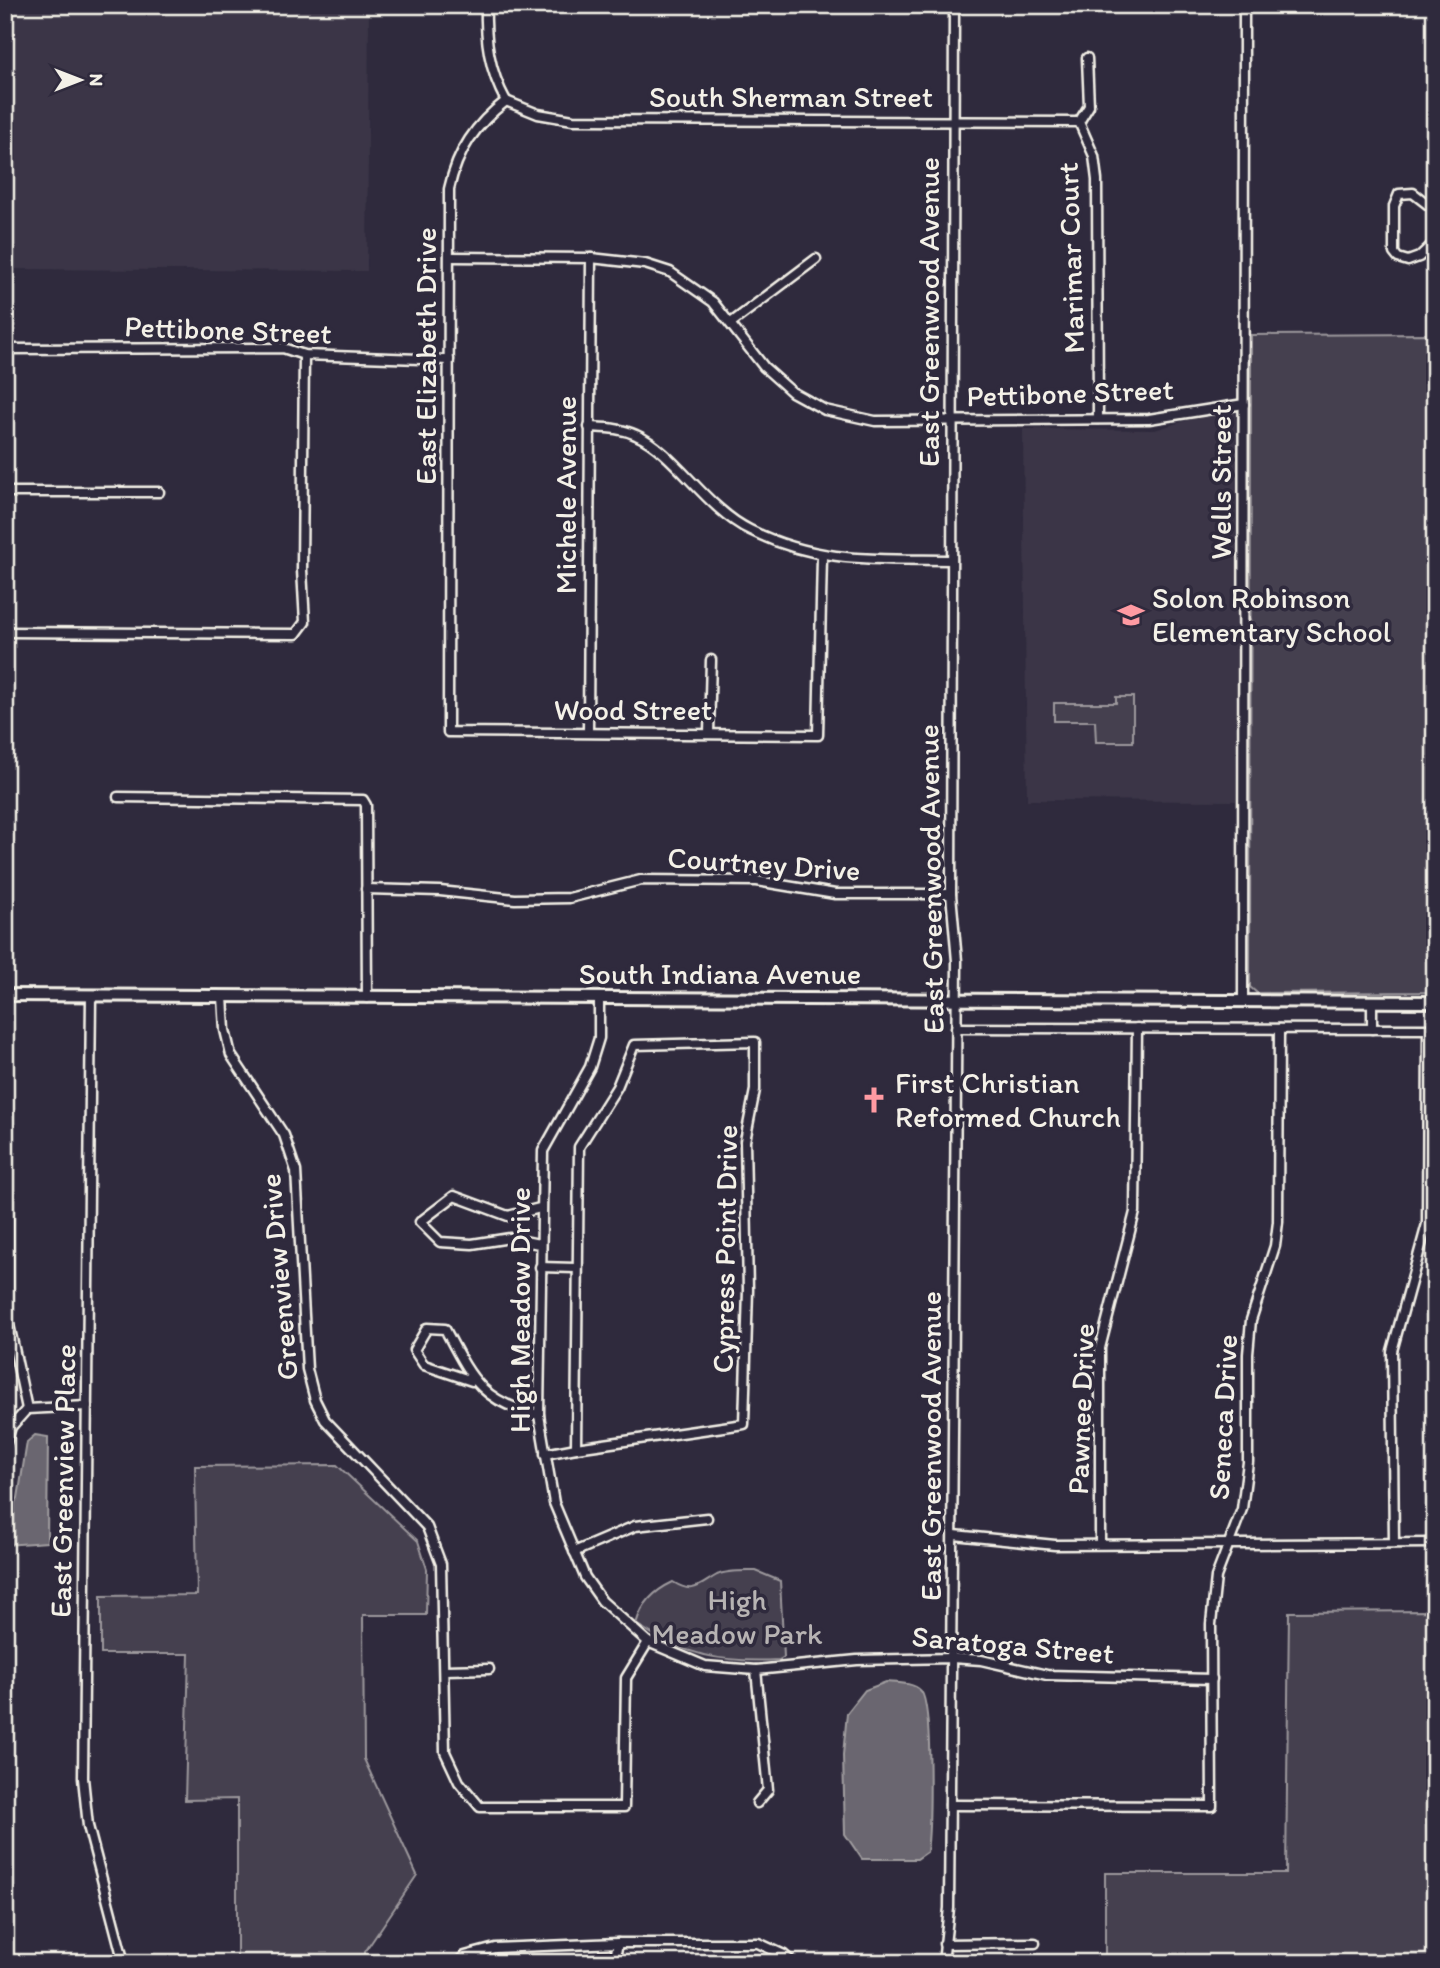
<svg xmlns="http://www.w3.org/2000/svg" width="1440" height="1968" font-family="Itim,sans-serif">
<style>
.built{fill:#3b3647}
.green{fill:#454050;stroke:#9c989c;stroke-width:2}
.water{fill:#6a6670;stroke:#a19ea0;stroke-width:2}
.lines{fill:none;stroke-linecap:round;stroke-linejoin:round}
.street-casing{stroke:#f4f1e8;stroke-width:13}
.secondary-casing{stroke:#f4f1e8;stroke-width:16}
.street{stroke:#2f2a3d;stroke-width:8}
.secondary{stroke:#2f2a3d;stroke-width:10}
.labels{text-anchor:middle;stroke-width:7;stroke-linejoin:round;paint-order:stroke}
.street-label{font-size:30px;fill:#f4f1e8;stroke:#2f2a3d}
.poi-label{font-size:30px;fill:#f4f1e8;stroke:#2f2a3d;text-anchor:start}
.park-label{font-size:30px;fill:#b7b3b3;stroke:#2f2a3d}
</style>
<rect width="100%" height="100%" fill="#2f2a3d"/>
<filter id="ink" filterUnits="userSpaceOnUse"><feTurbulence type="fractalNoise" baseFrequency=".0143" numOctaves="2"/><feDisplacementMap in="SourceGraphic" scale="14" xChannelSelector="R" yChannelSelector="G"/><feConvolveMatrix kernelMatrix="1 2 1 2 8 2 1 2 1" color-interpolation-filters="sRGB"/></filter>
<g filter="url(#ink)">
<g class="built">
<path d="M5,5H369L367,271L5,269Z"/>
<path d="M1214,412H1239L1236,801L1027,800L1023,429L1155,430Z"/>
</g>
<g class="green">
<path d="M1435,334V992L1257,993L1250,987L1251,335Z"/>
<path d="M1116,697H1133V742H1096L1095,721H1054V703H1116Z"/>
<path d="M337,1465L418,1541L427,1569L426,1615H363L364,1759L417,1875L365,1952V1963H237V1799L185,1800L189,1654H101V1596L197,1595L195,1466Z"/>
<path d="M756,1571L780,1581L784,1657L779,1660C723,1663 684,1656 636,1624C642,1603 654,1591 673,1582C694,1595 699,1585 717,1575C727,1570 745,1571 756,1571Z"/>
<path d="M1435,1611V1963H1105V1873H1286L1289,1612Z"/>
</g>
<g class="water">
<path d="M35,1435L48,1437L47,1542L5,1545V1514L18,1498L27,1442Z"/>
<path d="M886,1682C897,1683 913,1682 921,1691C933,1706 930,1829 927,1852L917,1859H862L845,1834L843,1755L847,1713L865,1690Z"/>
</g>
<g class="lines">
<g class="street-casing">
<g id="street">
<path d="M486,5C485,40 489,70 506,101"/>
<path d="M506,101C476,124 457,151 449,189L448,732L818,735L822,557"/>
<path d="M506,101L538,114L573,120L1079,122"/>
<path d="M1079,122L1094,156L1097,180L1098,419"/>
<path d="M1079,122L1089,106L1087,58"/>
<path d="M1435,210L1413,193L1399,194L1394,206V253L1398,258L1408,261L1419,257L1435,242"/>
<path d="M451,257L591,258L645,264L670,272L713,302L764,367L792,392L825,410L875,421L1149,419L1244,404"/>
<path d="M731,323L816,259"/>
<path d="M5,349L283,348L304,355L449,360"/>
<path d="M589,427C605,428 621,428 636,435C674,451 706,509 750,530C818,564 878,559 952,560"/>
<path d="M5,492H159"/>
<path d="M5,632L296,634L305,622L302,570L304,355"/>
<path d="M588,732L591,258"/>
<path d="M709,733L711,660"/>
<path d="M118,797L363,800L366,805L367,998"/>
<path d="M366,889L440,891L515,899L569,898L641,880L757,881L835,894H951"/>
<path d="M91,996L83,1778L88,1826L124,1963"/>
<path d="M223,997L225,1030L231,1055L284,1135L296,1171L307,1369L315,1400L325,1420L427,1527L441,1564L445,1752L459,1782L480,1807H624L626,1678L648,1642"/>
<path d="M599,997V1038L590,1067L543,1151L539,1415L554,1503L585,1577L602,1601L648,1642L705,1666L756,1670L857,1660L952,1658L981,1660L1047,1675L1212,1679"/>
<path d="M1243,1002L1244,5"/>
<path d="M1372,1002V1029"/>
<path d="M956,1028L1435,1029"/>
<path d="M755,1042V1090L745,1141L748,1290L744,1424L576,1448L579,1147L617,1087L634,1045Z"/>
<path d="M5,1134L8,1151L7,1315L27,1409L87,1406"/>
<path d="M539,1244L510,1238L472,1244L440,1242L420,1222L454,1196L508,1216L540,1208"/>
<path d="M540,1267L575,1268"/>
<path d="M472,1381L424,1365L414,1350L427,1328L445,1329C471,1378 481,1402 539,1415"/>
<path d="M5,1446L11,1427L27,1409"/>
<path d="M545,1454L576,1448"/>
<path d="M954,1535L1055,1545L1435,1543"/>
<path d="M1394,1543L1392,1351L1427,1224L1428,1029"/>
<path d="M1100,1544V1348L1135,1212L1137,1028"/>
<path d="M574,1552L635,1526L707,1518"/>
<path d="M445,1670L489,1669"/>
<path d="M756,1670L768,1790L757,1803"/>
<path d="M950,1805L1212,1806L1211,1624L1216,1577L1242,1509L1248,1462V1354L1251,1320L1275,1246L1278,1222L1279,1029"/>
<path d="M944,1944L1035,1943"/>
<path d="M457,1963L465,1956L495,1948L618,1943H758L784,1955L793,1963"/>
<path d="M614,1963L618,1943"/>
<path d="M943,1963L949,1908L957,961L951,894L954,5"/>
</g>
</g>
<g class="secondary-casing">
<path id="secondary" d="M5,995L1435,1002"/>
</g>
<use href="#street" class="street"/>
<use href="#secondary" class="secondary"/>
</g>
</g>
<defs>
<g id="school-bare" transform="scale(2.1)"><path d="M0-5L7-2L0 1L-7-2ZM-4 1L0 2.5L4 1V4Q0 6-4 4Z" fill="#ff9aa2" stroke="#2f2a3d" stroke-width="2.5" paint-order="stroke"/></g>
<g id="church-bare" transform="scale(2.1)"><path d="M-1.2-6h2.4v3.5h3.3v2.4h-3.3V6h-2.4V-.1h-3.3v-2.4h3.3Z" fill="#ff9aa2" stroke="#2f2a3d" stroke-width="2.5" paint-order="stroke"/></g>
</defs>
<g fill-rule="evenodd">
<use href="#school-bare" x="1131" y="615"/>
<use href="#church-bare" x="874" y="1100"/>
</g>
<g class="labels">
<g class="street-label">
<text x="791" y="107">South Sherman Street</text>
<text transform="translate(1071 258) rotate(-92)" y="10">Marimar Court</text>
<text transform="translate(929 312) rotate(-90)" y="10">East Greenwood Avenue</text>
<text transform="translate(228 330) rotate(2)" y="10">Pettibone Street</text>
<text transform="translate(426 356) rotate(-90)" y="10">East Elizabeth Drive</text>
<text transform="translate(1070 393) rotate(-2)" y="10">Pettibone Street</text>
<text transform="translate(1221 482) rotate(-90)" y="10">Wells Street</text>
<text transform="translate(566 495) rotate(-90)" y="10">Michele Avenue</text>
<text x="633" y="720">Wood Street</text>
<text transform="translate(764 864) rotate(4)" y="10">Courtney Drive</text>
<text transform="translate(931 879) rotate(-91)" y="10">East Greenwood Avenue</text>
<text x="720" y="984">South Indiana Avenue</text>
<text transform="translate(725 1249) rotate(-89)" y="10">Cypress Point Drive</text>
<text transform="translate(279 1277) rotate(-95)" y="10">Greenview Drive</text>
<text transform="translate(520 1310) rotate(-90)" y="10">High Meadow Drive</text>
<text transform="translate(1081 1409) rotate(-88)" y="10">Pawnee Drive</text>
<text transform="translate(1223 1417) rotate(-87)" y="10">Seneca Drive</text>
<text transform="translate(931 1446) rotate(-90)" y="10">East Greenwood Avenue</text>
<text transform="translate(63 1481) rotate(-89)" y="10">East Greenview Place</text>
<text transform="translate(1013 1645) rotate(5)" y="10">Saratoga Street</text>
</g>
<g class="poi-label">
<text x="1152" y="608">Solon Robinson<tspan x="1152" dy="34">Elementary School</tspan></text>
<text x="895" y="1093">First Christian<tspan x="895" dy="34">Reformed Church</tspan></text>
</g>
<g class="park-label">
<text x="737" y="1610">High<tspan x="737" dy="34">Meadow Park</tspan></text>
</g>
</g>
<rect width="1440" height="1968" fill="none" stroke="#2f2a3d" stroke-width="28"/>
<rect x="14" y="14" width="1412" height="1940" fill="none" stroke="#f4f1e8" stroke-width="2.5" filter="url(#ink)"/>
<g transform="translate(80 80) rotate(90)" stroke="#2f2a3d" stroke-width="5" paint-order="stroke">
<path d="M0-5L12 26L0 18L-12 26Z" fill="#f4f1e8"/>
<text y="-10" font-size="19" font-weight="bold" text-anchor="middle" fill="#f4f1e8">N</text>
</g>
</svg>
